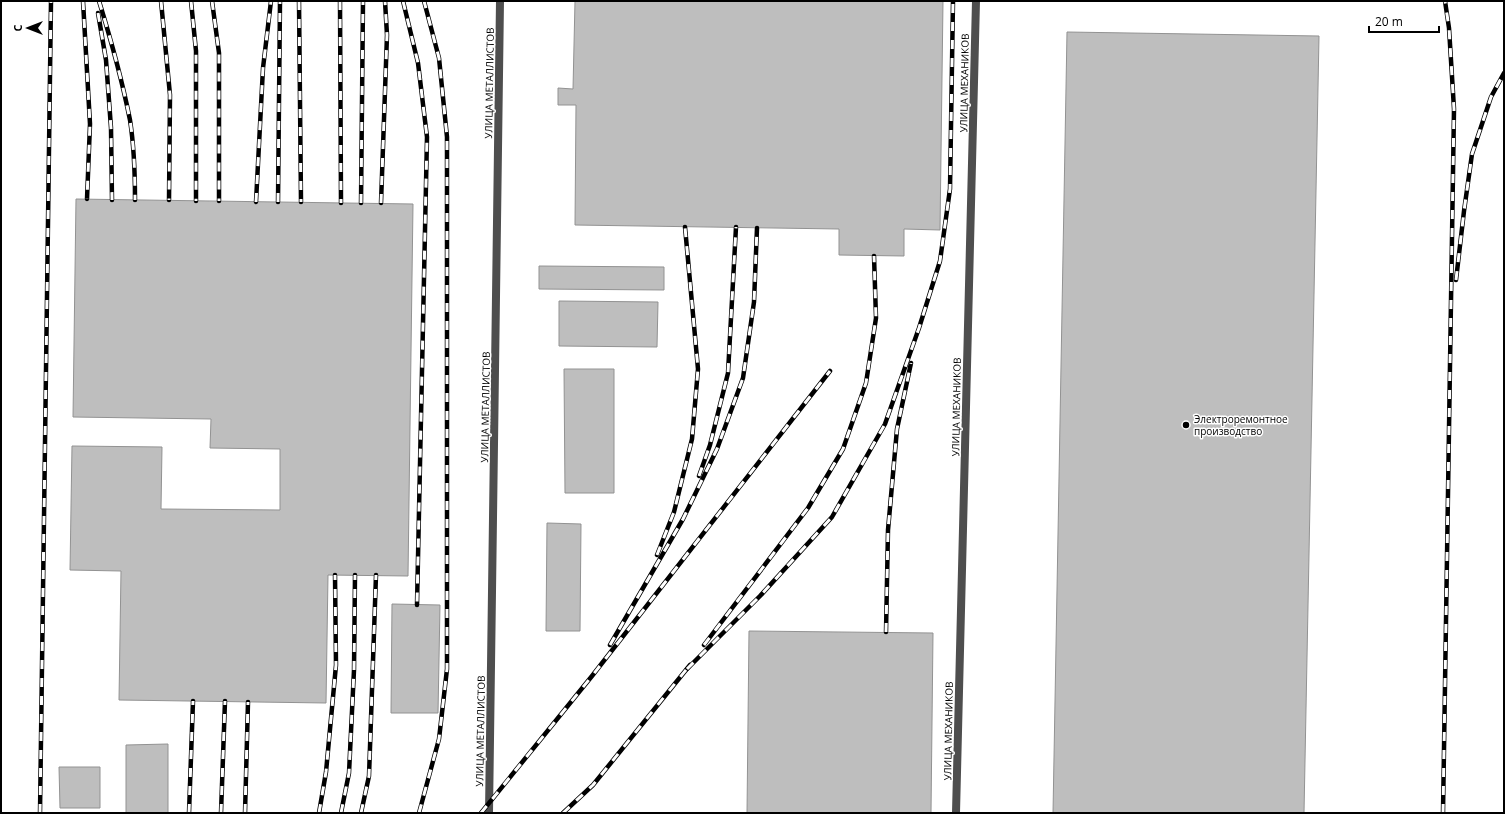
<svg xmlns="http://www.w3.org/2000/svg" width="1505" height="814" font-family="'Open Sans',sans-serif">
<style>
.building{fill:#bebebe;stroke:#929292}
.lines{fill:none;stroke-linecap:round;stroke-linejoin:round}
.minor{stroke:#4e4e4e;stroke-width:8}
.rail-casing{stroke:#000;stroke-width:4.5}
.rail{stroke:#fff;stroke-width:3;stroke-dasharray:9;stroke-linecap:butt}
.poi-dot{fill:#000;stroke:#fff;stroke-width:1.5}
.labels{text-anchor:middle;stroke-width:3;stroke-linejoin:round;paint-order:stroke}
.street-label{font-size:10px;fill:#000;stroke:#fff}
.poi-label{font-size:10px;fill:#000;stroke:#fff;text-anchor:start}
</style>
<rect width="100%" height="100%" fill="#fff"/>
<g class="building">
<path d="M575,1H943L940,230L904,229V256L839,255V229L575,225L576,105H558V88L573,89Z"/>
<path d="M1067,32L1319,36L1304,813H1053Z"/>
<path d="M76,199L413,204L408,576L328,575L326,703L119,700L121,571L70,570L72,446L162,447L161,509L280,510V449L210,448L211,419L73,417Z"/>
<path d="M539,266L664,267V290L539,289Z"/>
<path d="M559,301L658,302L657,347L559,346Z"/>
<path d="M564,369H614V493H565Z"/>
<path d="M547,523L581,524L580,631H546Z"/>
<path d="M392,604L440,605L438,713H391Z"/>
<path d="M749,631L933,633L931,813H747Z"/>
<path d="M168,744V813H126V745Z"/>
<path d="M59,767H100V808H60Z"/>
</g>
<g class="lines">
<g class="minor">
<path d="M489,813L500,1"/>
<path d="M956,813L976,1"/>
</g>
<g class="rail-casing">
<g id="rail">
<path d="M83,1L90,124L87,199"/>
<path d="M99,1C111,40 122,80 130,120C134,146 135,173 135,200"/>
<path d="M161,1L170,95L169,200"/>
<path d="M191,1L196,51V201"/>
<path d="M212,1L219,53V201"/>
<path d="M299,1L301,202"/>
<path d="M340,1L341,203"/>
<path d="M403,1L418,63L427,137L417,605"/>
<path d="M98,13L106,60L111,128L112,200"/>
<path d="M256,202L263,68L271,1"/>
<path d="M278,202L280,1"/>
<path d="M361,203L363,1"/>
<path d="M381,203L387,35L385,1"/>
<path d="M1456,280L1464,211L1472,154L1491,97L1504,73"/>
<path d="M699,476L710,445L728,373L736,227"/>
<path d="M657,555L674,512L692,439L698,369L685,227"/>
<path d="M886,632L888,530L897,429L911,363"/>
<path d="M610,645L683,519L717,449L743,378L754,302L757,228"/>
<path d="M704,645L808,508L843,449L866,383L876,318L874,256"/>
<path d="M687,669L760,596L832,517L885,424L919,328L940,261L950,189L953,1"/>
<path d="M40,813L51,1"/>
<path d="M189,813L193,701"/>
<path d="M221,813L225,701"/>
<path d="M245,813L248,702"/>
<path d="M319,813L326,772L336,665L335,575"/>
<path d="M341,813L349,773L354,670L355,575"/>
<path d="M361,813L369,776L376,575"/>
<path d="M419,813L439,739L447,669V137L439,58L424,1"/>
<path d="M481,813L592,676L830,371"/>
<path d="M563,813L593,785L690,665"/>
<path d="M1443,813L1454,109L1449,28L1445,1"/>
</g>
</g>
<use href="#rail" class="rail"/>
</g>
<circle class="poi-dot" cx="1186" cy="425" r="4"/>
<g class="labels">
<g class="street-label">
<text transform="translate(489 83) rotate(-89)" y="4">УЛИЦА МЕТАЛЛИСТОВ</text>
<text transform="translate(964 83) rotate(-89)" y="4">УЛИЦА МЕХАНИКОВ</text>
<text transform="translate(485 407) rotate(-89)" y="4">УЛИЦА МЕТАЛЛИСТОВ</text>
<text transform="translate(956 407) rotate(-89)" y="4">УЛИЦА МЕХАНИКОВ</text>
<text transform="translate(480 731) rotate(-89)" y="4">УЛИЦА МЕТАЛЛИСТОВ</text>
<text transform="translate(948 731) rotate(-89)" y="4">УЛИЦА МЕХАНИКОВ</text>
</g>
<g class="poi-label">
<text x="1194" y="423">Электроремонтное<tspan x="1194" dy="12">производство</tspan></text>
</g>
</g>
<rect width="1505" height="814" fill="none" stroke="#000000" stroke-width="4"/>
<g transform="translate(28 28) rotate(270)" stroke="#ffffff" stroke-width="3" paint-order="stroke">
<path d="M0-3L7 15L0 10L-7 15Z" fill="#000000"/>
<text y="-6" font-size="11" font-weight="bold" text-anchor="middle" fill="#000000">С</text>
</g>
<path d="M1369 26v6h70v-6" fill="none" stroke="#000000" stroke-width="2"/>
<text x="1375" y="26" font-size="12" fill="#000000" stroke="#ffffff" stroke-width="3" paint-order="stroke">20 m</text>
</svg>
